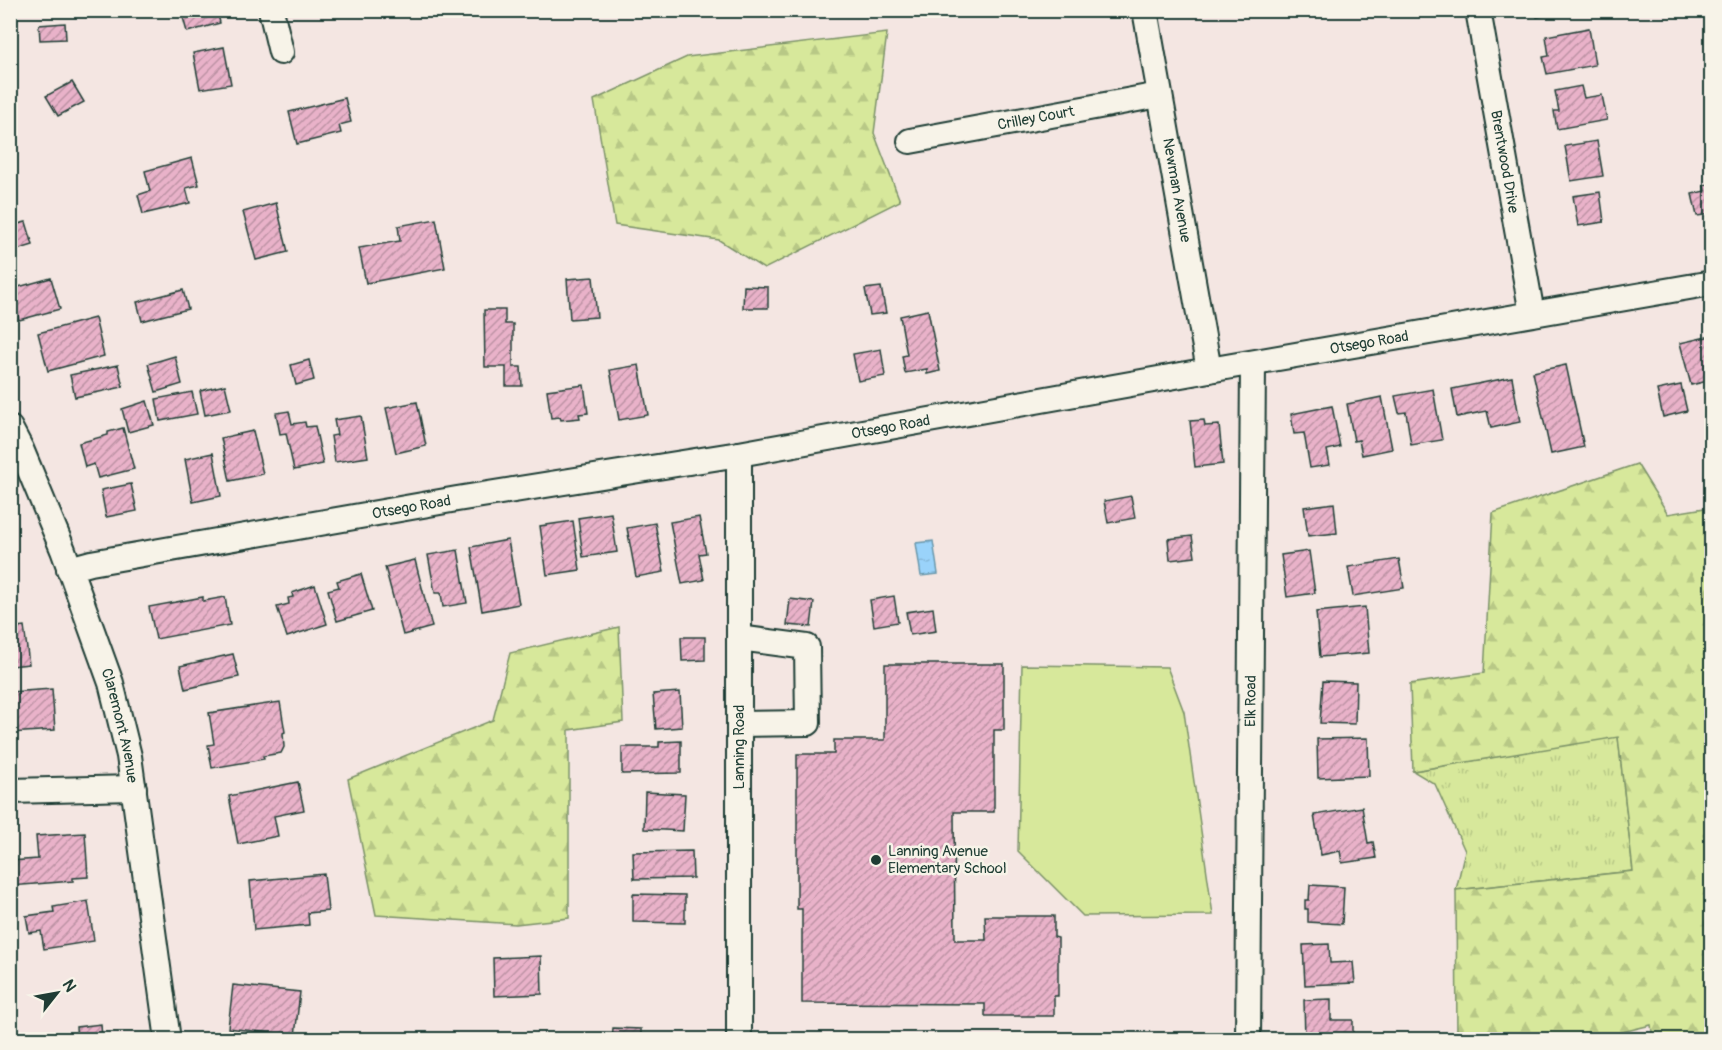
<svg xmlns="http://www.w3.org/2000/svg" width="1722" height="1050" font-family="Pangolin,sans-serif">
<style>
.grass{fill:url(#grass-tufts);stroke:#7b9268;stroke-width:1.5}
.forest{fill:url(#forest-firs);stroke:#7b9268;stroke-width:1.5}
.park{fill:#d7e89b;stroke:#7b9268;stroke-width:1.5}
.water{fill:url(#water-ripples);stroke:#6997ab;stroke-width:1.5}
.building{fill:url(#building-hatch);stroke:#1f3d34;stroke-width:1.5}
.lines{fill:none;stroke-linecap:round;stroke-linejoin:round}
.minor-casing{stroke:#1f3d34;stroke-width:28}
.minor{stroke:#f7f3e8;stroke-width:24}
.poi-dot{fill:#1f3d34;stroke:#f7f3e8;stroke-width:2}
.labels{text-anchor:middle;stroke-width:5;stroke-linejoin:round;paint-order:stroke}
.street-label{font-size:15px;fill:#1f3d34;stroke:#f7f3e8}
.poi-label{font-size:15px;fill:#1f3d34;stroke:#f7f3e8;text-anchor:start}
</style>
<defs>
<pattern id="grass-tufts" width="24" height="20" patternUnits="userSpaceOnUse" patternTransform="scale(1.5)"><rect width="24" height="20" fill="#d7e89b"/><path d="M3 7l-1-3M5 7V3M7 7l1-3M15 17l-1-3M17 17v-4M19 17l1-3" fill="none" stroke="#b8c886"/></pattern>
<pattern id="forest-firs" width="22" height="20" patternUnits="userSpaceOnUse" patternTransform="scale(1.5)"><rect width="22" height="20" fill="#d7e89b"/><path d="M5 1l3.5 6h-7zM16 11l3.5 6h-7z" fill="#b8c886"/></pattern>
<pattern id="water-ripples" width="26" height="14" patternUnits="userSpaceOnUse" patternTransform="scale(1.5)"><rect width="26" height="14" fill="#9ad3fa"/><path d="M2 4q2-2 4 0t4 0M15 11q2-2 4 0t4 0" fill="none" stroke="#84b6d7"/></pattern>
<pattern id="building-hatch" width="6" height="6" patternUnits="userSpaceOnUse" patternTransform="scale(1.5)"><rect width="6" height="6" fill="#e9b2c9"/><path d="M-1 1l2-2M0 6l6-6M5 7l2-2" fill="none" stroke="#bc92a4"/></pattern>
</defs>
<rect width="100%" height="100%" fill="#f4e6e2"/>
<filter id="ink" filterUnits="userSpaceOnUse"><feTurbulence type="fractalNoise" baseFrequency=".0167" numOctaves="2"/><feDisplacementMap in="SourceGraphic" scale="12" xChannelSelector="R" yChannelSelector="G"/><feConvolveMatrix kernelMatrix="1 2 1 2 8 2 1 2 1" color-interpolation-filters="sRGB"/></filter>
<g filter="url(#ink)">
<path class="grass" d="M1618,736L1633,871L1456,890L1465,851L1435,784L1413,771Z"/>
<g class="forest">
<path d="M887,33L874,133L900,201L764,269L719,240L615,225L594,100L687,57Z"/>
<path d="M1637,464L1668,514L1711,507V1039H1653L1651,1025L1594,1039H1457L1456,890L1633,871L1618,737L1413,771L1410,684L1484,673L1493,513Z"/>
<path d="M619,627L623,722L569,730V918L516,924L376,915L348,779L493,720L510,653Z"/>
</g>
<path class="park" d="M1022,665L1167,667L1184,712L1213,915L1083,916L1018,851Z"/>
<path class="water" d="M933,541L938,574L921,576L916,543Z"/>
<g class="building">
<path d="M181,10H217L220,23L187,32Z"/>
<path d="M1536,10H1570V11L1537,17Z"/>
<path d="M65,23L66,39L40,40L39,25Z"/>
<path d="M1589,28L1595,65L1547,74L1543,57L1549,56L1546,36Z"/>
<path d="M224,47L231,84L200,89L193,53Z"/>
<path d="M72,82L84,102L58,116L46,96Z"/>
<path d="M1581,86L1584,98L1602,95L1607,120L1557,129L1554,111H1559L1555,91Z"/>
<path d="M345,98L351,122L339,125L341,133L297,144L289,112Z"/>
<path d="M1597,141L1603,176L1571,181L1565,146Z"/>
<path d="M192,158L199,185L186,188L190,203L143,214L138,195L150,191L145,171Z"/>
<path d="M1712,164V214L1697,216L1692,194L1705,191L1704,185L1711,184L1708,165Z"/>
<path d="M1600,192L1604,222L1578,226L1573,196Z"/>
<path d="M276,203L288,252L256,260L243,212Z"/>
<path d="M10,213L14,225L26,222L33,245L10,252Z"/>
<path d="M436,219L445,268L366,283L359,248L400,241L398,226Z"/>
<path d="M593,277L597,317L570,319L567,279Z"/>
<path d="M51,278L60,309L19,320L11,289Z"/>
<path d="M744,286L768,287V308H743Z"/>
<path d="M881,287L886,313L870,315L865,289Z"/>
<path d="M183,290L188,309L142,321L137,302Z"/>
<path d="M484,310H505V324H513V367H521L522,386H506V367H485Z"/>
<path d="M928,310L940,371L927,374V369L905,373L902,356L907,355L900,316Z"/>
<path d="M95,318L104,356L48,371L38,333Z"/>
<path d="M1711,336L1712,380L1691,385L1680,343Z"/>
<path d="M881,349L885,376L858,381L853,354Z"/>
<path d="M175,356L182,384L156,392L148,364Z"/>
<path d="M309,360L314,380L296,385L291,365Z"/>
<path d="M118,365L123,387L75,397L70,375Z"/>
<path d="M639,365L648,415L619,420L610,370Z"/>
<path d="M1566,365L1584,447L1551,454L1533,372Z"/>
<path d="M1512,377L1520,422L1491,428L1487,411L1457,417L1452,389Z"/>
<path d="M225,385L231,410L205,415L200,391Z"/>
<path d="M584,385L588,413L579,414L580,418L561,420L560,417L551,418L547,390Z"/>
<path d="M1681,385L1687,411L1663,417L1657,390Z"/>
<path d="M1433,389L1442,440L1411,445L1406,412L1399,413L1395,396Z"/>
<path d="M192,392L197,414L160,421L156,399Z"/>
<path d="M1382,397L1392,449L1362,455L1359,440L1354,441L1347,404Z"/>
<path d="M147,401L154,425L128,432L122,409Z"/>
<path d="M417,402L426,446L396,453L386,408Z"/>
<path d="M1332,406L1340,447L1327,450L1330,465L1310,468L1304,433L1294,434L1291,414Z"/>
<path d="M289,411L292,424L305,422L306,427L315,426L323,464L294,470L286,433L280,434L276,413Z"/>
<path d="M361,416L368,457L335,462L331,436L337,435L334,420Z"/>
<path d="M1204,420L1205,426L1219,425L1223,464L1195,467L1190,421Z"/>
<path d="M123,428L134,469L98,478L94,464L85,467L79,443L108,435V432Z"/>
<path d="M253,431L263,474L230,481L221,438Z"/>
<path d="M213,453L221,496L193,502L185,459Z"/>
<path d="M131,484L137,511L106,517L101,490Z"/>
<path d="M1131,496L1135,518L1108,523L1104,501Z"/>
<path d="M1334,503L1337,533L1308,536L1304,507Z"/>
<path d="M611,513L617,552L583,557L578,518Z"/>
<path d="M699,517L706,553L699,554L704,580L682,584L670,522Z"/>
<path d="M573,521L580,570L547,575L540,526Z"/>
<path d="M655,523L664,572L636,577L627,528Z"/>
<path d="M1192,536L1195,557L1170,560L1168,539Z"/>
<path d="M508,540L519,604L482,611L471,547Z"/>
<path d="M458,550L467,603L443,607L441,593H435L428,555Z"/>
<path d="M1309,551L1315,593L1287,597L1281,555Z"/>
<path d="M1399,559L1404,588L1353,596L1348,567Z"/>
<path d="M415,560L432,627L403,635L385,567Z"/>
<path d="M361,574L372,611L337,621L328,590L339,587L337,581Z"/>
<path d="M315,585L327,624L287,637L277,607L289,604L288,598L293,597L292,593Z"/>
<path d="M894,596L898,622L874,626L870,600Z"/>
<path d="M203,597V601L225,597L230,625L156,639L149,607Z"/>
<path d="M790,599L814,602L811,627L787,625Z"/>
<path d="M1365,607L1369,653L1320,657L1316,612Z"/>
<path d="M933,608L936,631L910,635L906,612Z"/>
<path d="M24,626L29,664L11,666L10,628Z"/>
<path d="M681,637H705V660L682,661Z"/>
<path d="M233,654L239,677L185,689L180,666Z"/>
<path d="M885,664H1004V730H994V812H954L955,940H986L985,916H1054V937L1058,938V996H1054V1016H985V1004L802,1003V909H797V754H834V740H885Z"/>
<path d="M1323,681L1356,682L1355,724L1320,723Z"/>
<path d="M52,689L55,730L10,733V692Z"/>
<path d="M680,692L682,727L656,729L653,694Z"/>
<path d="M280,702L285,732L283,733L284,747L281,753L263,756L264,759L212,768L208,745L214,744L209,713Z"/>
<path d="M1368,738L1369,776L1318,778L1317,739Z"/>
<path d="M681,741V773L622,774V747H659V742Z"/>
<path d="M298,782L304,810L274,816L278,836L238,844L229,796Z"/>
<path d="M645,792L685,794L683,831L644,829Z"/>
<path d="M1362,807L1368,843L1373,842L1376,858L1342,863L1340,851L1321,855L1314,815Z"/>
<path d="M85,833L88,877L73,878V881L10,886V861L38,859L36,836Z"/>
<path d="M692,851L693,878L634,879L633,852Z"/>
<path d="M324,874L328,911L308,913L309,925L254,930L250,881Z"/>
<path d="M1310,885L1344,887L1342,924L1308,922V909H1305V900H1309Z"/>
<path d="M633,894L685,895V923L633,922Z"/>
<path d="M88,901L94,941L44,949L41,931L29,933L26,916L54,912L53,907Z"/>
<path d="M1329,944L1330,963L1353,962L1355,983L1305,985L1303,945Z"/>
<path d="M541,956L542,994L494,996L493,958Z"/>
<path d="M233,985L300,992L295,1036L228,1028Z"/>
<path d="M1331,999V1020H1353V1039H1305L1304,1000Z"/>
<path d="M101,1024L102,1040H77L76,1027Z"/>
<path d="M613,1028L641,1029V1040H612Z"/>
</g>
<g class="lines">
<g class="minor-casing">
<g id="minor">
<path d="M271,10L281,52"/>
<path id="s1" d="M1145,10L1209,370"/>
<path id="s2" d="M1478,10L1532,314"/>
<path id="s3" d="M910,141L1159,95"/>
<path id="s4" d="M10,428L21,449L63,550L111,683L129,756L168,1040"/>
<path d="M739,454V1040"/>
<path id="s5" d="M69,569L91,563L457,499L739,454L1209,370L1712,283"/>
<path d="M739,638L807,647L808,723L739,724"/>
<path d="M10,791L134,788"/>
<path id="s6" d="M1248,1040L1253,363"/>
</g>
</g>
<use href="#minor" class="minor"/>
</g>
</g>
<circle class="poi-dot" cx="876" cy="860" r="6"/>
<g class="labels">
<g class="street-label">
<text dy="5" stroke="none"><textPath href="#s3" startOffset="128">Crilley Court</textPath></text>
<text dy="5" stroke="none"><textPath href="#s2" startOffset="154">Brentwood Drive</textPath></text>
<text dy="5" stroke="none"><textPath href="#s1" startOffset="183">Newman Avenue</textPath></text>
<text dy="5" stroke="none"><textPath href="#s5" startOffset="1320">Otsego Road</textPath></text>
<text dy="5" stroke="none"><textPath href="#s5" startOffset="834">Otsego Road</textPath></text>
<text dy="5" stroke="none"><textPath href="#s5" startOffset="348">Otsego Road</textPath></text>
<text dy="5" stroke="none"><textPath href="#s6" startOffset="339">Elk Road</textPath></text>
<text dy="5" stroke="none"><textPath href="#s4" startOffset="318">Claremont Avenue</textPath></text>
<text transform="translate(739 747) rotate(-90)" y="5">Lanning Road</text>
</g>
<g class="poi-label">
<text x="888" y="856">Lanning Avenue<tspan x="888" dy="17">Elementary School</tspan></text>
</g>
</g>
<rect width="1722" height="1050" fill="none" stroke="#f7f3e8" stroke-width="36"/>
<rect x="18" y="18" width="1686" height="1014" fill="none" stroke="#1f3d34" stroke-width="2" filter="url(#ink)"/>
<g transform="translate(57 993) rotate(59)" stroke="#f7f3e8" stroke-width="4.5" paint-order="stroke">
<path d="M0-4.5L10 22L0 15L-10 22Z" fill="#1f3d34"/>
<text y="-9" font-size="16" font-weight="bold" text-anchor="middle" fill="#1f3d34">N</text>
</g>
</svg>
